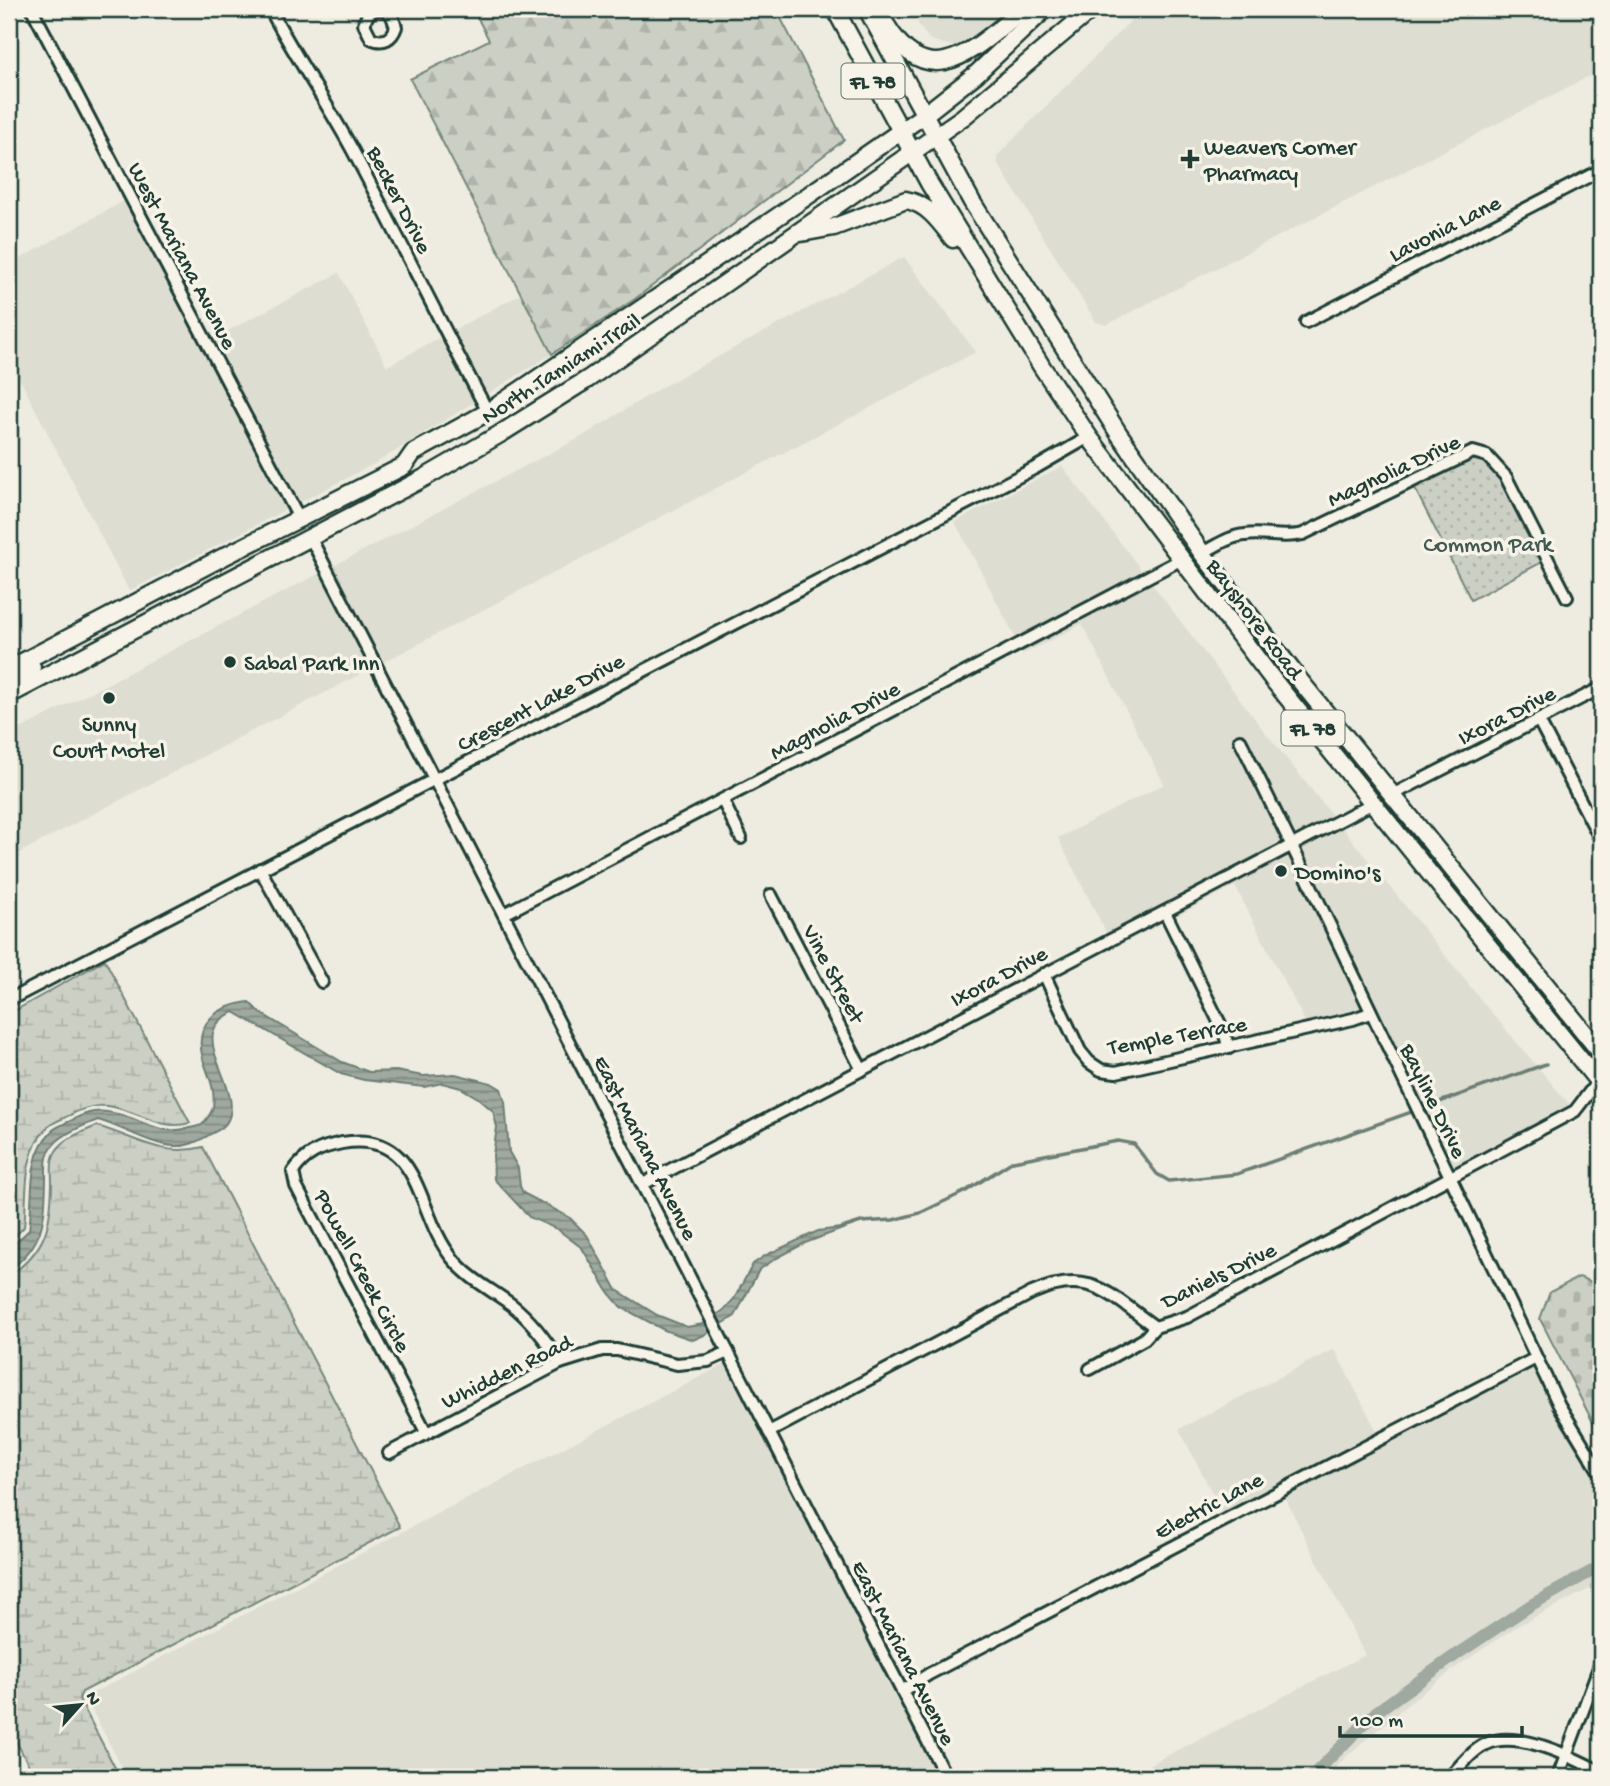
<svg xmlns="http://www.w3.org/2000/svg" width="1610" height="1786" font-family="'Gochi Hand',sans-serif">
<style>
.built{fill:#ddddd2}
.forest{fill:url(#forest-firs);stroke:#76867c;stroke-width:2}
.wetland{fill:url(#wetland-marsh);stroke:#76867c;stroke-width:2}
.cemetery{fill:url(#cemetery-stones);stroke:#76867c;stroke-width:2}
.park{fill:url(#park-dots);stroke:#76867c;stroke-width:2}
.water{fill:url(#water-rules);stroke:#6c7e74;stroke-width:2}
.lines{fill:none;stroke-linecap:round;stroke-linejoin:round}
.stream{stroke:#6c7e74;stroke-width:3.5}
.canal{stroke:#9fa99f;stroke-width:12}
.minor-casing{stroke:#1f3d34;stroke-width:16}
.primary-casing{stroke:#1f3d34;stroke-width:21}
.minor{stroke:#f7f3e8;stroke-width:10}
.primary{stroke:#f7f3e8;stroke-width:16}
.poi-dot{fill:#1f3d34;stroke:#f7f3e8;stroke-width:2.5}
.labels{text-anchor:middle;stroke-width:7;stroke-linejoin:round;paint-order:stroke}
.shield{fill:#f7f3e8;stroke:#60746a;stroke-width:2}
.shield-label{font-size:21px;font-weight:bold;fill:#1f3d34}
.poi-label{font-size:23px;fill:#1f3d34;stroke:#f7f3e8;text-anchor:start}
.street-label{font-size:23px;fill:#1f3d34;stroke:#f7f3e8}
.park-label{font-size:23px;fill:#425a51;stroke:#f7f3e8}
</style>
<defs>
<pattern id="forest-firs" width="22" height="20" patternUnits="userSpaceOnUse" patternTransform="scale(1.75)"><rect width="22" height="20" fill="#cccfc4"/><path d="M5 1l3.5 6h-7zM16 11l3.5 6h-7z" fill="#afb3a9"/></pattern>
<pattern id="wetland-marsh" width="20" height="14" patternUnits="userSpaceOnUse" patternTransform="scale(1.75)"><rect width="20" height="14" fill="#cccfc4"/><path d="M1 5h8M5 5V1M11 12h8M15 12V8" fill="none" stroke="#afb3a9"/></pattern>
<pattern id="cemetery-stones" width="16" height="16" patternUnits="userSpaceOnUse" patternTransform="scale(1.75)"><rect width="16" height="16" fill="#cccfc4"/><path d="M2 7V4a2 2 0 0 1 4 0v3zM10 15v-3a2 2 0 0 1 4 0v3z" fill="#afb3a9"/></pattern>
<pattern id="park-dots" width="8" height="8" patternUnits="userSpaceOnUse" patternTransform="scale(1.75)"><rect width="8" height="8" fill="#cccfc4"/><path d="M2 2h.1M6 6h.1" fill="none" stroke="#afb3a9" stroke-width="1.8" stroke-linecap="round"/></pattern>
<pattern id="water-rules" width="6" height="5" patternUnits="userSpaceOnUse" patternTransform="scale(1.75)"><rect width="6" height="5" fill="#9fa99f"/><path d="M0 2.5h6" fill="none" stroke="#818b82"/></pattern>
</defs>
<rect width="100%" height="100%" fill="#eeece1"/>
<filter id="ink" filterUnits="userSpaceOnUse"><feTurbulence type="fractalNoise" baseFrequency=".0143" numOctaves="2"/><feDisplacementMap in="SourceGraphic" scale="14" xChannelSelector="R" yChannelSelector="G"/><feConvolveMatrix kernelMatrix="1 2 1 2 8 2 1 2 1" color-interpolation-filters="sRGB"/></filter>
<g filter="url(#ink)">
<g class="built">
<path d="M911,9H1013L964,47L959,48L930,40L920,27Z"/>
<path d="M1142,9H1601V70L1106,325L1096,322L998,164L997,156Z"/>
<path d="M129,198L206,342L339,273L387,366L521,294L552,354L376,463L129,591L9,358V265Z"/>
<path d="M904,257L976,352L9,858V735L583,436L660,388Z"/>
<path d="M1062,466L1265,732L1485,1005L1580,1117L1455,1183L1373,1016L1313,1037L1235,886L1114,948L1058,838L1164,784L1082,624L1024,654L955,522Z"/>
<path d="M1334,1349L1384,1445L1540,1365L1601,1471V1583L1519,1625L1465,1661L1415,1698L1349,1754L1326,1777H1125L1365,1655L1285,1498L1230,1527L1179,1429Z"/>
<path d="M727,1363L941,1777H127L85,1697Z"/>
</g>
<path class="forest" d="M473,9H776L844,140L635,299L552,354L410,79L489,40Z"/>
<g class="wetland">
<path d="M105,960L190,1123C166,1130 149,1118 127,1111C105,1103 91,1104 70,1115C63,1119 52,1122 47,1128C21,1155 28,1195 24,1227L9,1242V1014Z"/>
<path d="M97,1126C135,1137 162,1158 203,1147L400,1527L82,1692L79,1699L120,1777H35L9,1728V1276C46,1250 51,1227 52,1183C52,1173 50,1160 56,1151C65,1137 83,1132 97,1126Z"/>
</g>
<path class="cemetery" d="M1579,1277L1601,1286V1438L1540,1319L1550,1292Z"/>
<path class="park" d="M1471,458L1486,461L1501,476L1544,561L1471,600L1413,485Z"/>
<path class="water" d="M249,1002L259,1012L342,1062L369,1072L396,1071L423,1076L455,1074L491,1083L501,1089L505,1102L509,1152L518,1168L520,1186L523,1193L569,1217L587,1235L617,1290L657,1315L687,1327L703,1324L724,1310L734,1299L753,1264L766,1255L818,1231L848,1227L861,1222L805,1243L775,1259L759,1270L735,1316L704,1335L693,1340L664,1330L621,1307L609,1293L582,1248L557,1229L529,1217L494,1179L493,1155L497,1127L493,1111L478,1098L461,1088L442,1083L424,1087L364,1080L341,1074L234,1012C180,1034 247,1087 227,1122C223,1129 216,1131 209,1135C198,1141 188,1147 174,1146C148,1144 123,1127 98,1120C81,1127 62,1133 51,1148C45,1157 46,1169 46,1179C45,1220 44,1245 9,1270V1249L29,1230C34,1198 26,1157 51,1132C56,1126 67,1123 74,1119C93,1109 105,1110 125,1116C159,1128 165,1136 202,1125C206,1120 212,1113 213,1107C216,1089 208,1075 203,1059C193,1023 217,1006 249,1002Z"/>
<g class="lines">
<path class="stream" d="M842,1228L861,1222L893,1220L920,1213L966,1191L1013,1161L1118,1141L1134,1144L1157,1174L1169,1181L1237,1174L1546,1064"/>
<path class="canal" d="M1311,1777L1376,1712L1457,1654L1531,1605L1601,1566"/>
<g class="minor-casing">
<g id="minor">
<path d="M32,9L300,520"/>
<path d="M270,9C296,58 327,103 353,151C399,238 442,326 488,412"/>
<path d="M377,9L368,14L364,24L371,38C383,44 392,39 396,27L391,13L381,9"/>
<path d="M1306,322L1601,170"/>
<path d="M310,537L946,1777"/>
<path d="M1202,553C1216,546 1230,536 1245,535C1265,532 1283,539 1303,534L1473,452L1487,456L1506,477L1567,597"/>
<path d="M1539,721L1601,840"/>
<path d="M1240,740L1292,846L1559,1405L1601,1474"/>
<path d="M1392,795L1601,688"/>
<path d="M723,801L741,838"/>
<path d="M260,869L322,982"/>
<path d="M771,895L862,1070"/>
<path d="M1165,912L1224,1032L1229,1048"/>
<path d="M504,914L1182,559"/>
<path d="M1044,974L1080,1051L1089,1062L1101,1070L1116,1072L1353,1019L1370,1013"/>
<path d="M9,1000L1037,467L1089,437"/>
<path d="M643,1184L1373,803"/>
<path d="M1090,1369L1144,1339L1155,1327"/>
<path d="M426,1432L296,1186L293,1172C305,1154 321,1147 342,1143C424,1129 415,1215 453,1259C469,1279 492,1290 512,1305C532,1321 547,1341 560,1363"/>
<path d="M769,1432L1032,1293C1090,1267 1110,1295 1155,1327L1187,1317L1575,1111L1598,1081"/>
<path d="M389,1453L560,1363L602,1350H617L677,1364L708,1361L728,1352"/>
<path d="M902,1691L929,1674L1536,1358"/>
<path d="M1450,1777C1461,1765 1472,1751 1486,1744C1517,1729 1574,1758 1601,1772"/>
<path d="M1558,1777L1601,1662"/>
</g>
</g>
<g class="primary-casing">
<g id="primary">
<path d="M835,9L929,183L1042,367L1089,437L1274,681L1601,1085"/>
<path d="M867,9L972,202L1119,434L1202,553L1297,677L1601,1053"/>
<path d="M885,23C930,99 975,47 1024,9"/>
<path d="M801,233L834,227L906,200C928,204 940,222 953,239"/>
<path d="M9,669L227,555L404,466L413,453L488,412L777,217L924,115L975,75L1045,9"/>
<path d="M9,683L32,667"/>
<path d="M9,695L424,478L500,434L588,379L963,117L1092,9"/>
</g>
</g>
<use href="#minor" class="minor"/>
<use href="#primary" class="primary"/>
</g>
</g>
<g class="poi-dot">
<path d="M1186.5 148.5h7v7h7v7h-7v7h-7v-7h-7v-7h7z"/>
<circle cx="230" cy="662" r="7"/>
<circle cx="109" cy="698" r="7"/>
<circle cx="1281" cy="871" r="7"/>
</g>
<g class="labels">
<g class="shield">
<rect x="841.5" y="63.5" width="63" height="35" rx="5"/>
<rect x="1281.5" y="710.5" width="63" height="35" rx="5"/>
</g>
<g class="shield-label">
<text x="873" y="88">FL 78</text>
<text x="1313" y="735">FL 78</text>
</g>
<g class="poi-label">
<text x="1204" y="154">Weavers Corner<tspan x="1204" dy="26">Pharmacy</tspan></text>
<text x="244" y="670">Sabal Park Inn</text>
<text x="109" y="731" text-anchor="middle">Sunny<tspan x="109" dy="26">Court Motel</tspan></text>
<text x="1295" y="879">Domino's</text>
</g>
<g class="street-label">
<text transform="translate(401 199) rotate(63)" y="8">Becker Drive</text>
<text transform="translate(1444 227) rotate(-27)" y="8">Lavonia Lane</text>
<text transform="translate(184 255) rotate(62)" y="8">West Mariana Avenue</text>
<text transform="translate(560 367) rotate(-33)" y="8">North Tamiami Trail</text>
<text transform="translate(1393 469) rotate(-25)" y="8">Magnolia Drive</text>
<text transform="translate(1256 618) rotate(53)" y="8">Bayshore Road</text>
<text transform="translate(540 701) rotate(-28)" y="8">Crescent Lake Drive</text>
<text transform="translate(1506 714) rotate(-27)" y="8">Ixora Drive</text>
<text transform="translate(834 719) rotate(-28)" y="8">Magnolia Drive</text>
<text transform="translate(835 973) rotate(62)" y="8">Vine Street</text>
<text transform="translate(998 975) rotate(-28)" y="8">Ixora Drive</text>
<text transform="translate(1177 1034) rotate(-10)" y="8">Temple Terrace</text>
<text transform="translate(1435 1100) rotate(64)" y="8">Bayline Drive</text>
<text transform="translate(647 1147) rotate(63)" y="8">East Mariana Avenue</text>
<text transform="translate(364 1270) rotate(62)" y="8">Powell Creek Circle</text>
<text transform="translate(1218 1274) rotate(-26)" y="8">Daniels Drive</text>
<text transform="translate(506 1370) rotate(-26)" y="8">Whidden Road</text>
<text transform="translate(1208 1504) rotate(-28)" y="8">Electric Lane</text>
<text transform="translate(905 1652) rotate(63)" y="8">East Mariana Avenue</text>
</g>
<g class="park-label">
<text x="1488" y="551">Common Park</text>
</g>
</g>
<rect width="1610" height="1786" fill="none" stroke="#f7f3e8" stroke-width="35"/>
<rect x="18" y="18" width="1575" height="1751" fill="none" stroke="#1f3d34" stroke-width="2.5" filter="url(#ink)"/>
<g transform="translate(80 1705) rotate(63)" stroke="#f7f3e8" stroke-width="5" paint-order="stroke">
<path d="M0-5L12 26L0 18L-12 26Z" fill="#1f3d34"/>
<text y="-10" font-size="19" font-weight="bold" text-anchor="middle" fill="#1f3d34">N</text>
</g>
<path d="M1340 1726v10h182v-10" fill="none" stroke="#1f3d34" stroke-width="3.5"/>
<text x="1351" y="1726" font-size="21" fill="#1f3d34" stroke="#f7f3e8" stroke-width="5" paint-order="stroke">100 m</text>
</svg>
